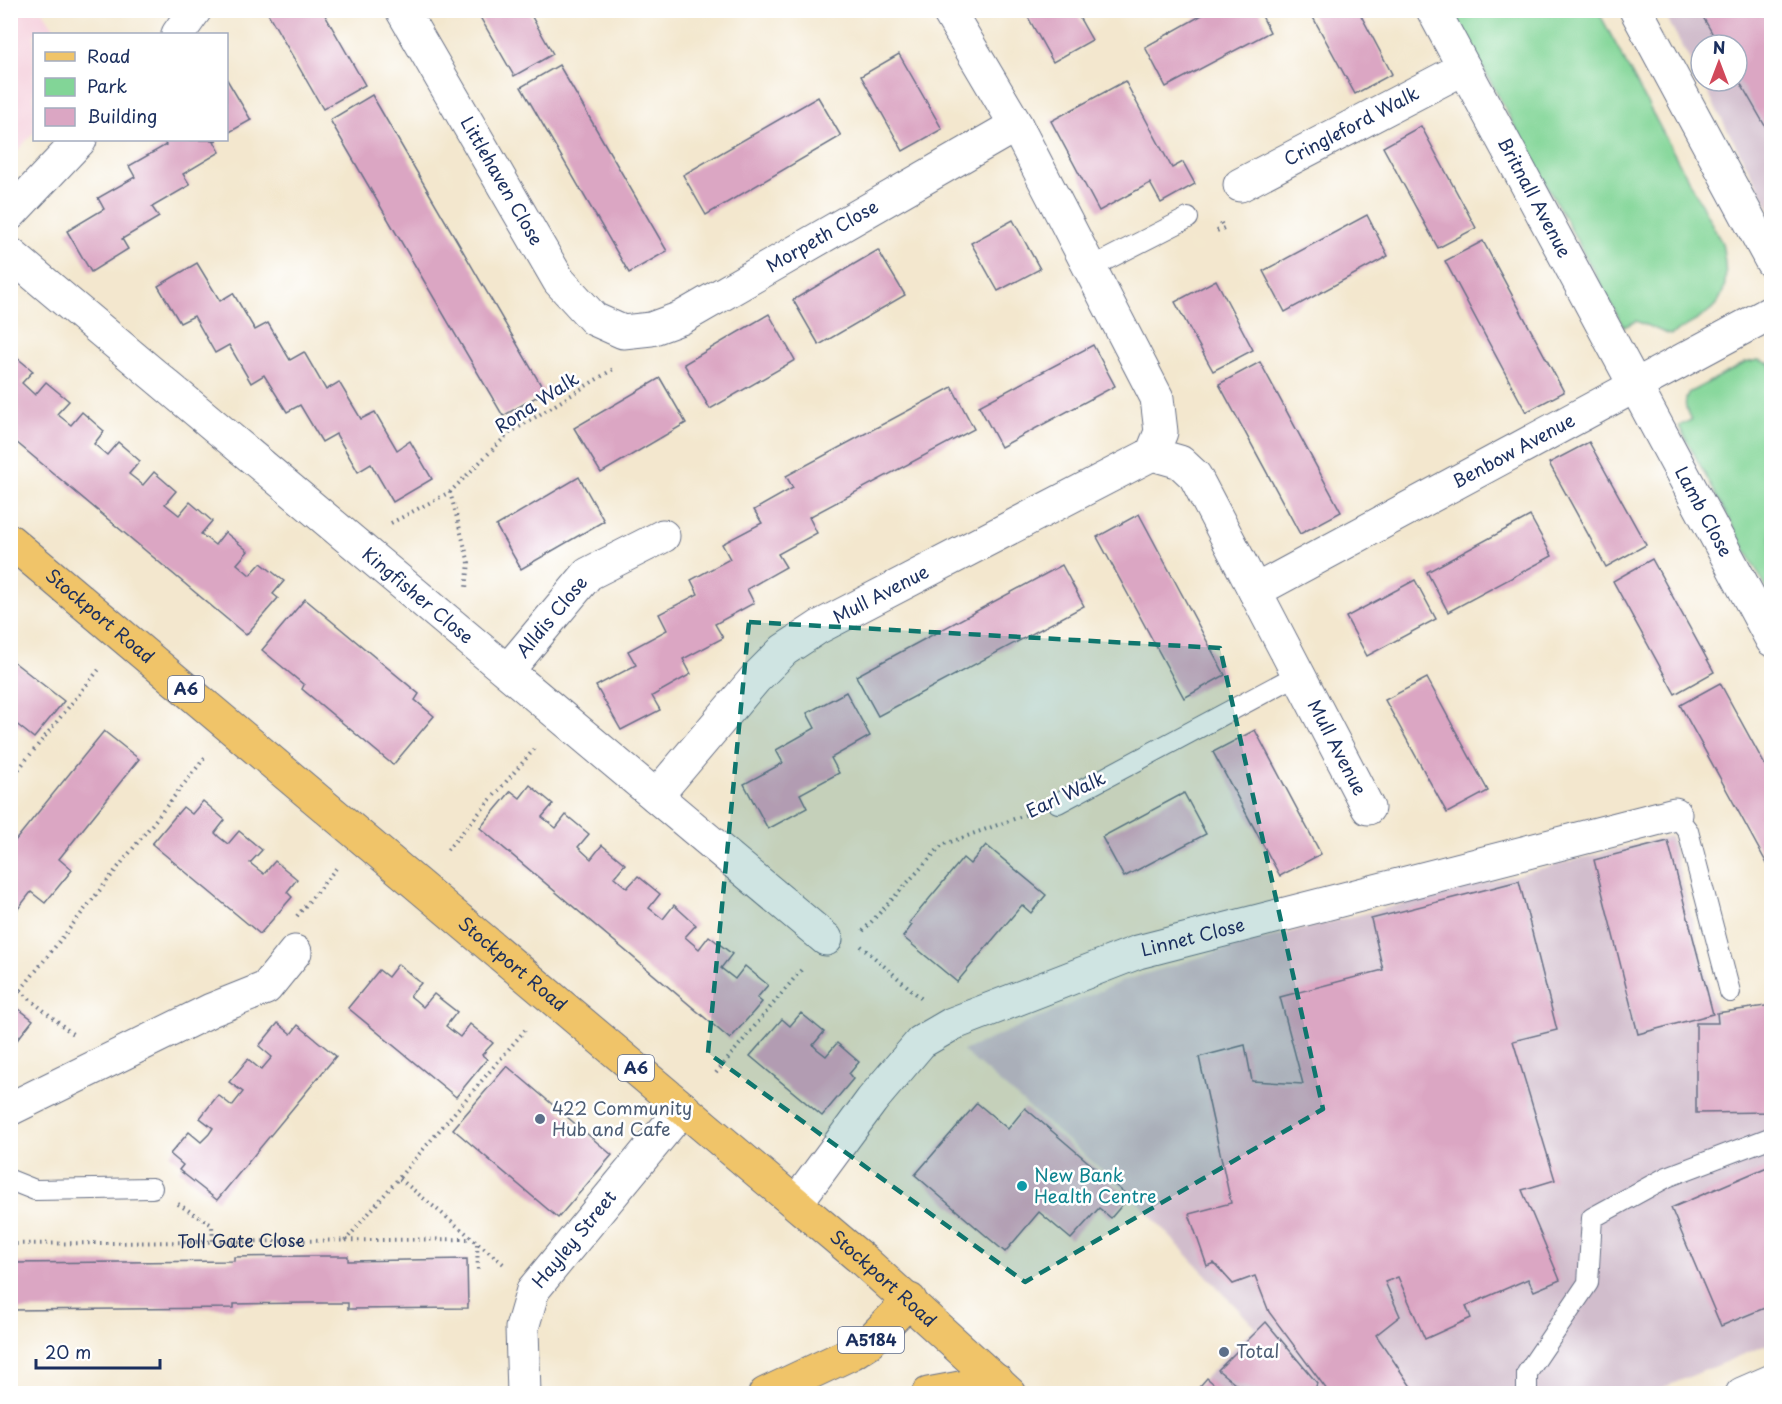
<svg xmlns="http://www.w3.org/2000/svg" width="1782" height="1404" font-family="'Playpen Sans',sans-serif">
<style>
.built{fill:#f5cfdc}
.industrial{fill:#d1bdcc}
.green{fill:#82d597;stroke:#4e827a;stroke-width:1.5}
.building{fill:#dba6c3}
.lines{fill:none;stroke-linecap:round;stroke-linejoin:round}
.service-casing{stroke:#676f85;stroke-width:22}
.minor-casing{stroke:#676f85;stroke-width:35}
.primary-casing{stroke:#676f85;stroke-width:35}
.trunk-casing{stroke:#676f85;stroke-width:35}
.path{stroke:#676f85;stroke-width:4;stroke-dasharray:1.5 4.5;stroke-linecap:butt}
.service{stroke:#fff;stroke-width:20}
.minor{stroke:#fff;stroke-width:33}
.primary{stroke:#f0c469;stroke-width:33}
.trunk{stroke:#f0c469;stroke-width:33}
.marked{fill:#0f766e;fill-opacity:0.2;stroke:#0f766e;stroke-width:4.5;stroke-dasharray:12 8;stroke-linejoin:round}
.service-dot{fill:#5c6f8a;stroke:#fff;stroke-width:2}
.culture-dot{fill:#0f9aa8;stroke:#fff;stroke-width:2}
.labels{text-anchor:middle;stroke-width:5;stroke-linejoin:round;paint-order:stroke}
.shield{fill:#fff;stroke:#5f6d8e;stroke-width:1.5}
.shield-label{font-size:16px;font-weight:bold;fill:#1b2f5e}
.street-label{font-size:18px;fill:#1b2f5e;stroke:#fff}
.service-label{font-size:18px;fill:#4e5e75;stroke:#fff;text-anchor:start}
.culture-label{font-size:18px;fill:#0d838f;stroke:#fff;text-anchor:start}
</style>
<rect width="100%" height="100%" fill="#fff"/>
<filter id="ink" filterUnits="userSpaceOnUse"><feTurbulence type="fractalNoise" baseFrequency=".0167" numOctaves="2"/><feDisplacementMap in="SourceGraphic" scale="12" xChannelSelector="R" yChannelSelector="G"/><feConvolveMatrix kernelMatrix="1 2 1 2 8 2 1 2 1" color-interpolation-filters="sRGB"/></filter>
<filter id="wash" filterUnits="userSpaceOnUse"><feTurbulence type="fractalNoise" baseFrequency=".008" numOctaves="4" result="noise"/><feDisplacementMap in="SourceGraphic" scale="24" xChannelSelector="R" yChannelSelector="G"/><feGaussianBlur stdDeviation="1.35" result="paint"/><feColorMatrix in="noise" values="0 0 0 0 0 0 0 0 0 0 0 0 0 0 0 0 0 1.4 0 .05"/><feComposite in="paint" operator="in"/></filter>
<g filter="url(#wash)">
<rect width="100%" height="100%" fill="#f3e7ce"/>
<path class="built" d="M11,10L43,11L58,34H34V132L11,158Z"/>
<g class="industrial">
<path d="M1663,11H1771V210L1701,81H1737V45H1701V80Z"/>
<path d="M1670,836L1717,1013L1771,1005V1343L1650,1393H1190L1255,1327L1131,1195L963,1051L1123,981L1240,945Z"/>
</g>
<g class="green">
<path d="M1452,11H1598L1722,243C1733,301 1719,309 1670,335L1636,321L1624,327Z"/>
<path d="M1758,360L1771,364V597L1679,426L1691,420C1686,410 1683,404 1688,393L1745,363Z"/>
</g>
<g id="blocks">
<g class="building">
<path d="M266,10H322L365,85L323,109Z"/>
<path d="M476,10H528L553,54L514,76Z"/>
<path d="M1024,10H1075L1092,40L1053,62Z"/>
<path d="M1211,10H1259L1270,32L1166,87L1145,47Z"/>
<path d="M1309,10H1358L1392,74L1355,94Z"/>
<path d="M1699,10H1772V138L1737,77V45H1719Z"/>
<path d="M899,54L942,129L903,151L861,76Z"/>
<path d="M559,65L667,251L629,273L521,87Z"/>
<path d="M226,78L251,120L226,134Z"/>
<path d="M1125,81L1172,168L1183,162L1195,184L1161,203L1150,183L1099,211L1051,121Z"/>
<path d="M372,95L545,392L503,416L330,120Z"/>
<path d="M818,97L841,136L706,215L683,175Z"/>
<path d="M1421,126L1476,228L1438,248L1383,147Z"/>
<path d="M163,140H217L214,141L220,152L183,174L190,185L152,207L159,217L122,239L128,249L91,272L67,231L104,209L98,198L135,177L129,166L166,145Z"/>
<path d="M1367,215L1388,256L1285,312L1263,271Z"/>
<path d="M1013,220L1040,269L998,291L971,243Z"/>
<path d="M1483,241L1564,392L1526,412L1445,261Z"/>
<path d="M878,250L905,295L819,345L793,300Z"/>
<path d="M197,263L220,301L233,293L255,330L268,323L290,360L304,352L326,390L339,382L361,419L375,412L397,450L410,441L432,479L393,502L371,464L358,472L336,434L322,442L300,405L287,412L264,375L251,383L229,345L215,353L194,316L180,323L158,286Z"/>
<path d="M1216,280L1253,350L1213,371L1175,302Z"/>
<path d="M769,314L795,360L710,409L684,364Z"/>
<path d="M1093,345L1115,386L1001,447L979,406Z"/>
<path d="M10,352L33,371L22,383L35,395L46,382L69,401L57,414L71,425L82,412L104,431L94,444L107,455L118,442L140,461L129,474L143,485L154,472L176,491L165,504L179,515L190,502L212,521L201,534L215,545L225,532L248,551L237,564L250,575L261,563L284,581L273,594L278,598L246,635L10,437Z"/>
<path d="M1260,362L1341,512L1300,534L1219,384Z"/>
<path d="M660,378L686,423L601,473L574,428Z"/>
<path d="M952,387L974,429L809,517L817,533L778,554L786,567L747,589L754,603L715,624L723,638L683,659L691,674L652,696L660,710L621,730L596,686L636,665L628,651L667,630L659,614L698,594L691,580L730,559L722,544L762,523L754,510L793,488L786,476Z"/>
<path d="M1589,442L1646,545L1606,567L1549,463Z"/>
<path d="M579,477L604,521L521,569L496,526Z"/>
<path d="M1139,514L1225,675L1184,698L1097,537Z"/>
<path d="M1530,516L1552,556L1448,612L1427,572Z"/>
<path d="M1652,559L1714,672L1675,694L1613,581Z"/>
<path d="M1062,565L1084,606L878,716L856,676Z"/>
<path d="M1415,580L1436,619L1367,656L1346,617Z"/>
<path d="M305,599L419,694L415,700L434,716L393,765L302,689L304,685L262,650Z"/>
<path d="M10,659L64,701L34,738L10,719Z"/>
<path d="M1427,678L1488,791L1447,813L1385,700Z"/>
<path d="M1720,683L1772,778V873L1680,705Z"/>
<path d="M846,692L870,736L831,758L839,773L800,794L807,808L768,829L744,784L783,763L776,750L815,728L807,713Z"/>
<path d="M1255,730L1321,854L1280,876L1213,752Z"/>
<path d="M104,731L139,759L59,859L72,870L45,903L31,892L10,919V847Z"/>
<path d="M530,785L553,804L542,817L556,828L566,815L589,834L578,847L591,859L602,845L625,864L614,877L627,888L638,876L660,894L649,908L663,919L674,905L696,925L685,937L699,949L709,936L732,954L721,968L735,979L745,966L768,985L757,998L762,1002L730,1039L480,828L511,791L520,798Z"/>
<path d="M1184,793L1206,834L1124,877L1102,837Z"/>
<path d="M203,801L225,820L215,833L219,837L228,844L239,831L262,850L250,863L255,867L264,874L275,861L297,879L287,892L292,897L260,934L152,844L183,807L192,814Z"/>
<path d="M1668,841L1713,1014L1638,1034L1594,860Z"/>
<path d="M986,845L1046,895L1031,913L1022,905L957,982L903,937L912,925L909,923L963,858L970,864Z"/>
<path d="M1519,881L1557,1030L1513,1041L1555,1180L1522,1190L1560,1280L1534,1291L1528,1279L1466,1306L1471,1318L1425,1339L1398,1277L1385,1282L1400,1316L1376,1335L1416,1394H1330L1269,1312L1255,1276L1233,1284L1214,1263L1207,1266L1189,1214L1231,1203L1199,1057L1245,1045L1252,1081L1303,1084L1280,997L1383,970L1371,919Z"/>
<path d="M398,964L421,983L410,996L415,1000L423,1007L434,994L457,1012L446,1026L451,1030L460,1037L470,1024L493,1043L482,1055L487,1059L456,1097L348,1008L379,970L388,977Z"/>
<path d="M10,1002L33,1020L10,1049Z"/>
<path d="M1772,1005V1112L1696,1113V1023H1718L1717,1013Z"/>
<path d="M801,1013L824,1032L813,1045L817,1049L826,1056L837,1043L859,1062L849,1074L853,1079L822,1116L750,1056L782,1019L790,1026Z"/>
<path d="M278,1023L291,1034L298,1025L336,1056L217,1200L179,1170L183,1165L170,1154L189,1132L201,1142L209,1134L213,1128L200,1118L218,1095L232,1106L243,1092L229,1082L248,1059L261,1070L272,1057L259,1046Z"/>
<path d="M507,1066L612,1155L558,1218L453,1129Z"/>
<path d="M977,1103L1008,1129L1025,1108L1129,1197L1111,1218L1099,1208L1071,1239L1039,1212L1005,1252L915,1175Z"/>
<path d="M1772,1165V1305L1721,1326L1671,1208Z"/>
<path d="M310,1256H348V1261L467,1259L468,1308L348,1309V1303H310L234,1304V1308L10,1310V1263L234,1261V1257Z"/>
<path d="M1266,1322L1317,1383L1314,1394H1275L1235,1384L1218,1370Z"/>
<path d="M1207,1378L1225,1394H1193Z"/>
</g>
</g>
</g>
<g filter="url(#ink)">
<use href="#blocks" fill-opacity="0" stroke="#676f85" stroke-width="1.5"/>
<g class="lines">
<g class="service-casing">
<g id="service">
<path d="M1090,268L1188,218"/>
<path d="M1058,803L1299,674"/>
<path d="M1675,814L1688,831L1730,992"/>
<path d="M10,1180L35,1190L152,1188"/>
<path d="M1527,1394V1373L1588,1283L1592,1218L1667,1177L1772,1137"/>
</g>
</g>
<g class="minor-casing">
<g id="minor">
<path id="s2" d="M402,10L559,281L594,319L623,332L651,329L681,318L1016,125"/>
<path id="s3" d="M948,10L1016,125L1157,398L1161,432L1152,454L1180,462L1195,476L1368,808"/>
<path id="s4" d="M1433,10L1772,640"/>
<path d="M1636,10L1772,262"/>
<path d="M178,34L195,10"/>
<path id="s5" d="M1240,185L1464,68"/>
<path d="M10,214L80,140"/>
<path id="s6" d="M10,254L826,939"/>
<path id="s7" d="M1255,591L1772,312"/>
<path id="s8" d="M508,670L588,574L663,536"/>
<path id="s9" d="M656,796L755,679L784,650L819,627L1152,454"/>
<path d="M10,1109L211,1010L266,988L295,952"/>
<path id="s10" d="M796,1203L872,1100L921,1042L952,1024L1138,952L1675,814"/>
<path id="s11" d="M524,1394L522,1328L533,1290L683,1108"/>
<path d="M1742,1394L1772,1381"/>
</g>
</g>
<g class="primary-casing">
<g id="primary">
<path d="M765,1394L852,1353L869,1342L910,1300"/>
<path d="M928,1394L997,1381"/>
</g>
</g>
<g class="trunk-casing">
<g id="trunk">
<path id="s12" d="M10,541L864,1261L1010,1394"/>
</g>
</g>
<g class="path">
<path d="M1217,231L1224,228L1219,220"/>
<path d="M450,492L469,563L466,588"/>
<path d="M391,523L450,492L508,434L615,368"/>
<path d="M10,775L13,776L101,667"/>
<path d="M447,850L537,746"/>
<path d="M297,916L338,866"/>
<path d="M863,931L942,845L1028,814"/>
<path d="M861,946L922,999"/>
<path d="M10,988L20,991L207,755"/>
<path d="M20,991L75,1036"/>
<path d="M716,1073L802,969"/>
<path d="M400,1179L506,1266"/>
<path d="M178,1204L212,1225L213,1242"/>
<path d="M345,1241L525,1030"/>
<path id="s1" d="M10,1244L471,1239"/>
<path d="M477,1244L478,1272"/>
</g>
<use href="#service" class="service"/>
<use href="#minor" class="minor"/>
<use href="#primary" class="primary"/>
<use href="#trunk" class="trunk"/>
</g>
</g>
<path class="marked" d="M749,622L1220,648L1323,1109L1025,1282L708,1053Z"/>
<g class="service-dot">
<circle cx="540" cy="1119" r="6"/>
<circle cx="1224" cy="1352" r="6"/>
</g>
<circle class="culture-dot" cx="1022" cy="1186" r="6"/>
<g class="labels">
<g class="shield">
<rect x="168" y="676" width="36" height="26" rx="4.5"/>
<rect x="618" y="1055" width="36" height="26" rx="4.5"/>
<rect x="838" y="1327" width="66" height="26" rx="4.5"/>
</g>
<g class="shield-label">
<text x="186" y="695">A6</text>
<text x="636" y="1074">A6</text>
<text x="871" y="1346">A5184</text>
</g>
<g class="street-label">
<text dy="6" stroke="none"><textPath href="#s5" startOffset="126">Cringleford Walk</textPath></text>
<text dy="6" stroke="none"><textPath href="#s2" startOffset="198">Littlehaven Close</textPath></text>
<text dy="6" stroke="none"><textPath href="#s4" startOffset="213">Britnall Avenue</textPath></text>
<text dy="6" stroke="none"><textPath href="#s2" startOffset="620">Morpeth Close</textPath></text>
<text transform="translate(537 403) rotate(-33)" y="6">Rona Walk</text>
<text dy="6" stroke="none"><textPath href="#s7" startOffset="294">Benbow Avenue</textPath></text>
<text dy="6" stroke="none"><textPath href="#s4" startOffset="570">Lamb Close</textPath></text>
<text dy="6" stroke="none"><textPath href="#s9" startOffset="306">Mull Avenue</textPath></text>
<text dy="6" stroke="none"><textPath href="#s6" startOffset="532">Kingfisher Close</textPath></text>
<text dy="6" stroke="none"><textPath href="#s12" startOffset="117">Stockport Road</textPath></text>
<text dy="6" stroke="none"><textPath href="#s8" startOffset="69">Alldis Close</textPath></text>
<text dy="6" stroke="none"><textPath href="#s3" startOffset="855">Mull Avenue</textPath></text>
<text transform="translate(1066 795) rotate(-25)" y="6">Earl Walk</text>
<text dy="6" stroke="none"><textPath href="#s10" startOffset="496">Linnet Close</textPath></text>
<text dy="6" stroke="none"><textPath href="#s12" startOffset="657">Stockport Road</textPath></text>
<text dy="6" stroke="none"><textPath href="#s11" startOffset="171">Hayley Street</textPath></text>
<text dy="6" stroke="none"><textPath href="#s1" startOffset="231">Toll Gate Close</textPath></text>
<text dy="6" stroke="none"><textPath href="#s12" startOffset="1143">Stockport Road</textPath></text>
</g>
<g class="service-label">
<text x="552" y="1115">422 Community<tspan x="552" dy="21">Hub and Cafe</tspan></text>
<text x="1236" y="1358">Total</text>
</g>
<g class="culture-label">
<text x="1034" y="1182">New Bank<tspan x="1034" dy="21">Health Centre</tspan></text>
</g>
</g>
<rect width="1782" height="1404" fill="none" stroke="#fff" stroke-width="36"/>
<rect x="33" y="33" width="195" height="108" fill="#ffffff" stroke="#a4acbf" stroke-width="1.5"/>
<rect x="45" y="52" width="30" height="9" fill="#f0c469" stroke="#a4acbf" stroke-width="1.5"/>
<text x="87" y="63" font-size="18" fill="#1b2f5e">Road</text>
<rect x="45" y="78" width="30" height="18" fill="#82d597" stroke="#a4acbf" stroke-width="1.5"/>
<text x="87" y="93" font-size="18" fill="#1b2f5e">Park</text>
<rect x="45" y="108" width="30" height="18" fill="#dba6c3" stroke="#a4acbf" stroke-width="1.5"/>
<text x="87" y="123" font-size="18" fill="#1b2f5e">Building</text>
<g transform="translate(1719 63)"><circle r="28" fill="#ffffff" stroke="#a4acbf" stroke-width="1.5"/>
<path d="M0-4.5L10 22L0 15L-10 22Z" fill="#d1495b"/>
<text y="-9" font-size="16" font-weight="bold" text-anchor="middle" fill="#1b2f5e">N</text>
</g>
<path d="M36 1359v9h124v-9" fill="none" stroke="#1b2f5e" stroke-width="3"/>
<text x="45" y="1359" font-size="18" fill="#1b2f5e" stroke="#ffffff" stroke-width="4.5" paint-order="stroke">20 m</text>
</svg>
